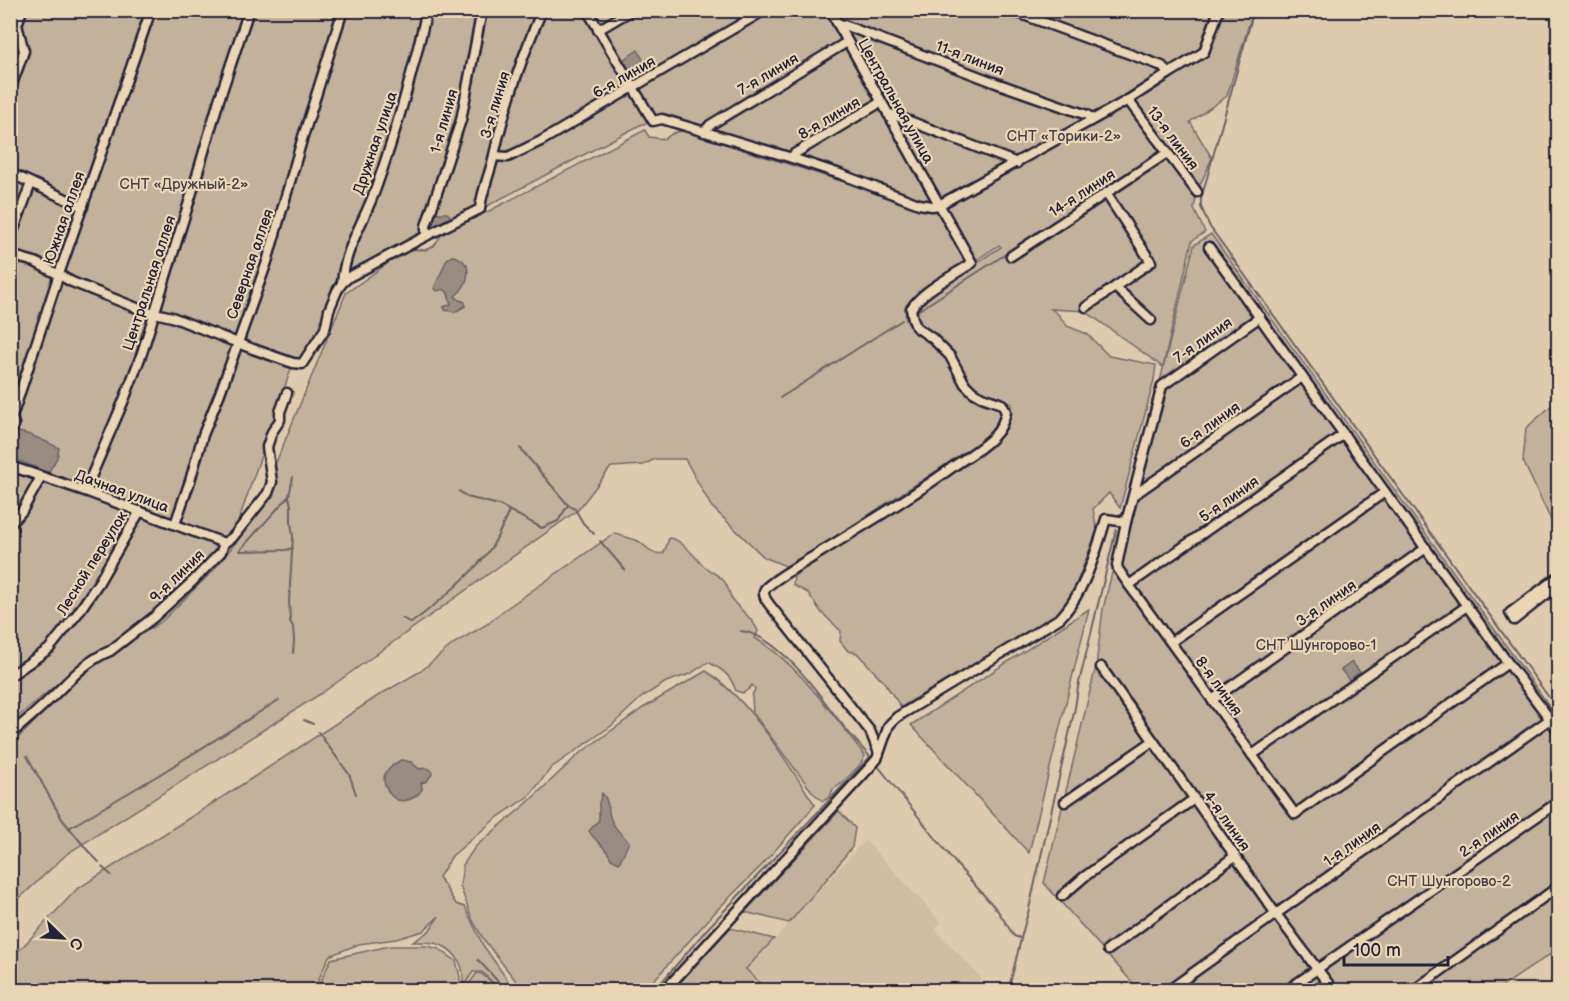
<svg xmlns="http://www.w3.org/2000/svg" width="1569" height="1001" font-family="'Balsamiq Sans',sans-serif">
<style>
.built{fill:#cfbea4}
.green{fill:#c2b29c;stroke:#726a6c;stroke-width:1.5;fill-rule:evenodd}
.water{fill:#998d83;stroke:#696266;stroke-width:1.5}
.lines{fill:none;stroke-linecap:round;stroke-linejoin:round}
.stream{stroke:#696266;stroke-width:2}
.minor-casing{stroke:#22223b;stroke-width:13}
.minor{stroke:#ead6b4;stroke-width:8}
.labels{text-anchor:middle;stroke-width:4.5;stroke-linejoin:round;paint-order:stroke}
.street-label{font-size:15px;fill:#22223b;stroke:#ead6b4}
.park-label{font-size:15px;fill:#423f4e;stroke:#ead6b4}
</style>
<rect width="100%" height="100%" fill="#decbad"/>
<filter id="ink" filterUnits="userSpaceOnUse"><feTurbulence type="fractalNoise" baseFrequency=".0167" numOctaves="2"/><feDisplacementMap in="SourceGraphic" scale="12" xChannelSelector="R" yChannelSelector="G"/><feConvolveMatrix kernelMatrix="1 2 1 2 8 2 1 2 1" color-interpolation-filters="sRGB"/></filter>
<g filter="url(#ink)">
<path class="built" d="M865,840L941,922L935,929L982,979L971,990H769L748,969Z"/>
<g class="green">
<path d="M22,10L1253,11L1227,96L1190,122L1212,158L1197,192L1194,209L1205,232L1192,241L1163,367L1085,311L1051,309L1058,314L1067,326L1087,334L1109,356L1156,365L1154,380L1120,508L1109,493L1093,509L1097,531L1077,582L1069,599L1054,617L901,707L884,682L857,653L848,651L840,641L841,631L821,612L808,593L793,585L794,576L928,489L994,441L1007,420L1012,404L1007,401L998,400L973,391L951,355L917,326L913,309L931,292L1001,247L999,245L972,263L939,205L932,206L662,119L640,125L342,283L325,329L302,364L293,363L236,528L217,551L176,593L110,650L92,654L11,723L10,435L26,371L21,375L11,407V11H17L14,19L17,25Z"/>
<path d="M645,130L649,137L665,139C672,133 676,131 685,131L918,206L938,210L967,264L911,300L905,307L906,320L948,357L970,396L980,401L998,407L1001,412L996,426L990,434L955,459L788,567L764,557L711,506L685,459H655L643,465L611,467L578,510L322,693L68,853L11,906V745L91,666L161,622L213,571L251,523L346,293L408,249L425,250L434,246L444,231L489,211ZM467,264C469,279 465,285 455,296L459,300L463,301L465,306L455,312L444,307L451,304L448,293L444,289Z"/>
<path d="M1211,234L1558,718V949L1497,990H1139L1044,883L1096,666L1103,609L1194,245Z"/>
<path d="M1558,400V535L1523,461L1526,428Z"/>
<path d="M615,533C622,537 632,538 638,541C647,546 651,556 664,553L669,538C681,538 696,559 705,567C711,572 719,575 724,581C729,587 729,596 734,602C743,613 752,617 758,631L755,638C790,659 814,691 840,723C848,734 857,745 865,756L860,765L841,784L833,789L830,797L823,801L813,793L753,713L752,696L755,689L752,685L749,689L743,693L736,691C730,674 723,670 708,662L690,674L666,682L642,697L611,726L551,768L530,795L494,820L452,856L439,877L456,904L465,907L483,945L511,985L509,990H501L482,972H473L462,988C466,970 459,953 441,945C432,941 422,942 413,942L429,931L439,916L423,931L396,939L359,944L329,956L314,990H11L10,960L77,889L254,777L381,694L421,671L453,644L489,623L504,610ZM403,761L411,762L417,768L422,769L427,781L421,783L422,789C404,819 360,778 403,761Z"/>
<path d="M1089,609L1029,853L911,725Z"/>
<path d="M706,671C750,700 786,761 815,805L763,864L718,909L645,990H523L484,940L473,921L460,886L463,865L475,847L526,804L579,754L643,708Z"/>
<path d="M839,811L855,828L852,847L831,874L789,923L745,912Z"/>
<path d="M730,928L774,939L746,969L767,990H673Z"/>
<path d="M389,946H427L439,949L456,961L460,977V990L465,989L477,973L482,974L499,990H317L331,959Z"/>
</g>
<g class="water">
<path d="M638,50L647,68L643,76L635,78H633L623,60Z"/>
<path d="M433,213H447L452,218L431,229H428Z"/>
<path d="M452,256C475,259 470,286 455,296L459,300L465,302V306L455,312L445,310L444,307L451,304L448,293L444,289L438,291L434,289L447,259Z"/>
<path d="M15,432C29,432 46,442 59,448L57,458L48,473L11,457V443Z"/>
<path d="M1352,662L1360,672L1349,680L1341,670Z"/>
<path d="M401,760L411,762L419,769L427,768L431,770L432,774L427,781L421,783L422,789C418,796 407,803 398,800C389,797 380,781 386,772C389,768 396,763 401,760Z"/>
<path d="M602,793C610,800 607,813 612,822C616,830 623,836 629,842L619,863L611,859C607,847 595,842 589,831L599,820V803Z"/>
</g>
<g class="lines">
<g class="stream">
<path d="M1254,10L1201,199V207L1210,227L1558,710"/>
<path d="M916,312L1009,252"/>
<path d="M780,398L902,320"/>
<path d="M520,448L568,505L575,509L583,523L594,534"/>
<path d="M293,477L289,496L291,506V523L293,536L289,601L290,621L293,627L294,641L293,653"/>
<path d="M459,491L467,497L499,505L542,528L558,521L568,505"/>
<path d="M289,496L239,551L286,550L293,548"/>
<path d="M600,541L625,570"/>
<path d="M402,618L411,623C435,606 478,569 493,545C499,534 504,523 509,511"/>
<path d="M741,631C775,634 815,688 834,714C845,729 858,743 870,757"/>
<path d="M304,720L313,724"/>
<path d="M318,732L349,774L356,794"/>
<path d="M27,756L62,819L88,851L99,862"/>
<path d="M878,766L957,865L998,911L1014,936L1020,938"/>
<path d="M69,828L157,776L279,700"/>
<path d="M102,867L111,875"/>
<path d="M478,960L506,990"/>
<path d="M655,990L707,929L870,757"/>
<path d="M1008,990C1016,964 1020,938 1028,913L1075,708L1078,687L1116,530"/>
</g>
<g class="minor-casing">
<g id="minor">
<path d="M587,10L653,121L662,119L792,158L840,174L919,204L932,206L939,205L1128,100L1168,74L1204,52L1219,10"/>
<path d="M830,10L972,263C953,276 923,290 911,309L913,319L916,327L932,338L950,356L965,384L973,392L982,397L1002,404L1006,412C1004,421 1001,429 994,436C983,448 967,457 954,466C908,500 859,528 811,558C801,564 771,581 765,589C761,596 769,604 773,609L870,731L879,753"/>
<path d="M1010,10L1162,66L1168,74"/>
<path d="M838,24L844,25L996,83L1087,115L1093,119"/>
<path d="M598,30L632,10"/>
<path d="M10,90L24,51L17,25L22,10"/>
<path d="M1128,100L1197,192"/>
<path d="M888,114L894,115L1017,163"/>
<path d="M704,132L710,125L847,42"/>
<path d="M494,156L508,157L541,141L765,10"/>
<path d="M792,158L794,154L881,102"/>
<path d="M10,173L83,207"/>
<path d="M426,236V226L461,120L482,10"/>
<path d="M10,240L31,183"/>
<path d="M1209,247L1508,663L1558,730"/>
<path d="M10,255L35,262L72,282L142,310L172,317L253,349L293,363L302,364L325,329L329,310L337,291L342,283L349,277L426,236L480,209C482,190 490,174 494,155C505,106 522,57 542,10"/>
<path d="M1011,256L1167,153"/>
<path d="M342,283C345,247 365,220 376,188C397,129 413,71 427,10"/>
<path d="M1115,287L1151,320"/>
<path d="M1086,307L1151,262L1106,193"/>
<path d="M1260,317L1162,386L1126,522L1117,565L1118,569L1129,585L1295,814L1508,663"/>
<path d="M10,435L14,424L12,417L59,274L151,10"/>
<path d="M10,466L85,491L224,543"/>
<path d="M85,491L124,400L142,353L190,199L219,100L249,10"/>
<path d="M1134,495L1302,377"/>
<path d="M10,524L22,511L41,477"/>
<path d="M175,524L190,481L203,435L220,393L267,262L302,140L343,10"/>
<path d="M1558,577L1510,613L1514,620L1558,585"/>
<path d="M1129,585L1344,434"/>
<path d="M1171,642L1385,492"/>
<path d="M1101,667L1276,914L1333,990"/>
<path d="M10,676L49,649L78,613L99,582L140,511"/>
<path d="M1212,700L1426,548"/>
<path d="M10,735C23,723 37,712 49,700C68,682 85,661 110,651L154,617L192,582L221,552L224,543L233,537L268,493L272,482L267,447L272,432L280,420V412L287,393"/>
<path d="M1252,755L1467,606"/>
<path d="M1065,802L1153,741"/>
<path d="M1062,896L1084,877L1194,799"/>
<path d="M1108,950L1235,856"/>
<path d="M665,990L870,767L877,759L889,725L897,717L1060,618C1083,595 1097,550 1106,519L1126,522"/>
<path d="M1169,990L1550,719"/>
<path d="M1287,990L1558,802"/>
<path d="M1414,990L1558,887"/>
</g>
</g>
<use href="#minor" class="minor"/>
</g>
</g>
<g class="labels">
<g class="street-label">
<text transform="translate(970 58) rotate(21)" y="5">11-я линия</text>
<text transform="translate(768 74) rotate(-31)" y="5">7-я линия</text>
<text transform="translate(624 77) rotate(-30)" y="5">6-я линия</text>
<text transform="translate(896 101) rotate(61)" y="5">Центральная улица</text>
<text transform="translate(495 105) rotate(-73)" y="5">3-я линия</text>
<text transform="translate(829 118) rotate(-31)" y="5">8-я линия</text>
<text transform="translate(444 121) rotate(-74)" y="5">1-я линия</text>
<text transform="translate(1173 138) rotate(53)" y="5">13-я линия</text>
<text transform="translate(375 143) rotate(-71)" y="5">Дружная улица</text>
<text transform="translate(1082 193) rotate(-33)" y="5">14-я линия</text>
<text transform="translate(64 218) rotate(-71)" y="5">Южная аллея</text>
<text transform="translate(250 264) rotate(-71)" y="5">Северная аллея</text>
<text transform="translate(149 283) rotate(-72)" y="5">Центральная аллея</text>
<text transform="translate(1203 340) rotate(-35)" y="5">7-я линия</text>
<text transform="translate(1210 425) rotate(-35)" y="5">6-я линия</text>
<text transform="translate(122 491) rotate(20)" y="5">Дачная улица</text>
<text transform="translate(1229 499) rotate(-35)" y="5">5-я линия</text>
<text transform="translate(92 563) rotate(-58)" y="5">Лесной переулок</text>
<text transform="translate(177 576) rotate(-44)" y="5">9-я линия</text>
<text transform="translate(1326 603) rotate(-35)" y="5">3-я линия</text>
<text transform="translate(1219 686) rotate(54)" y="5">8-я линия</text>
<text transform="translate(1227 821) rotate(55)" y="5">4-я линия</text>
<text transform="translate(1489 834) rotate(-35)" y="5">2-я линия</text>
<text transform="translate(1352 844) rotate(-35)" y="5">1-я линия</text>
</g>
<g class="park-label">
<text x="1064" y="141">СНТ «Торики-2»</text>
<text x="184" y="189">СНТ «Дружный-2»</text>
<text x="1316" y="650">СНТ Шунгорово-1</text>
<text x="1449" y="886">СНТ Шунгорово-2</text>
</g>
</g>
<rect width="1569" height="1001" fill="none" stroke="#ead6b4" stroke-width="36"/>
<rect x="18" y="18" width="1533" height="965" fill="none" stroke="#22223b" stroke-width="2" filter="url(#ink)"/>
<g transform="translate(63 938) rotate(114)" stroke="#ead6b4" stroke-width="4.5" paint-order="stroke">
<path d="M0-4.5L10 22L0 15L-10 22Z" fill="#22223b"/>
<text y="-9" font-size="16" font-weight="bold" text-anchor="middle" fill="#22223b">С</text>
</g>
<path d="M1344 956v9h104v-9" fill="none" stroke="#22223b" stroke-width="3"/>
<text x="1353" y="956" font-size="18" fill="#22223b" stroke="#ead6b4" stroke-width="4.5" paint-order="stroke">100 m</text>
</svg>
